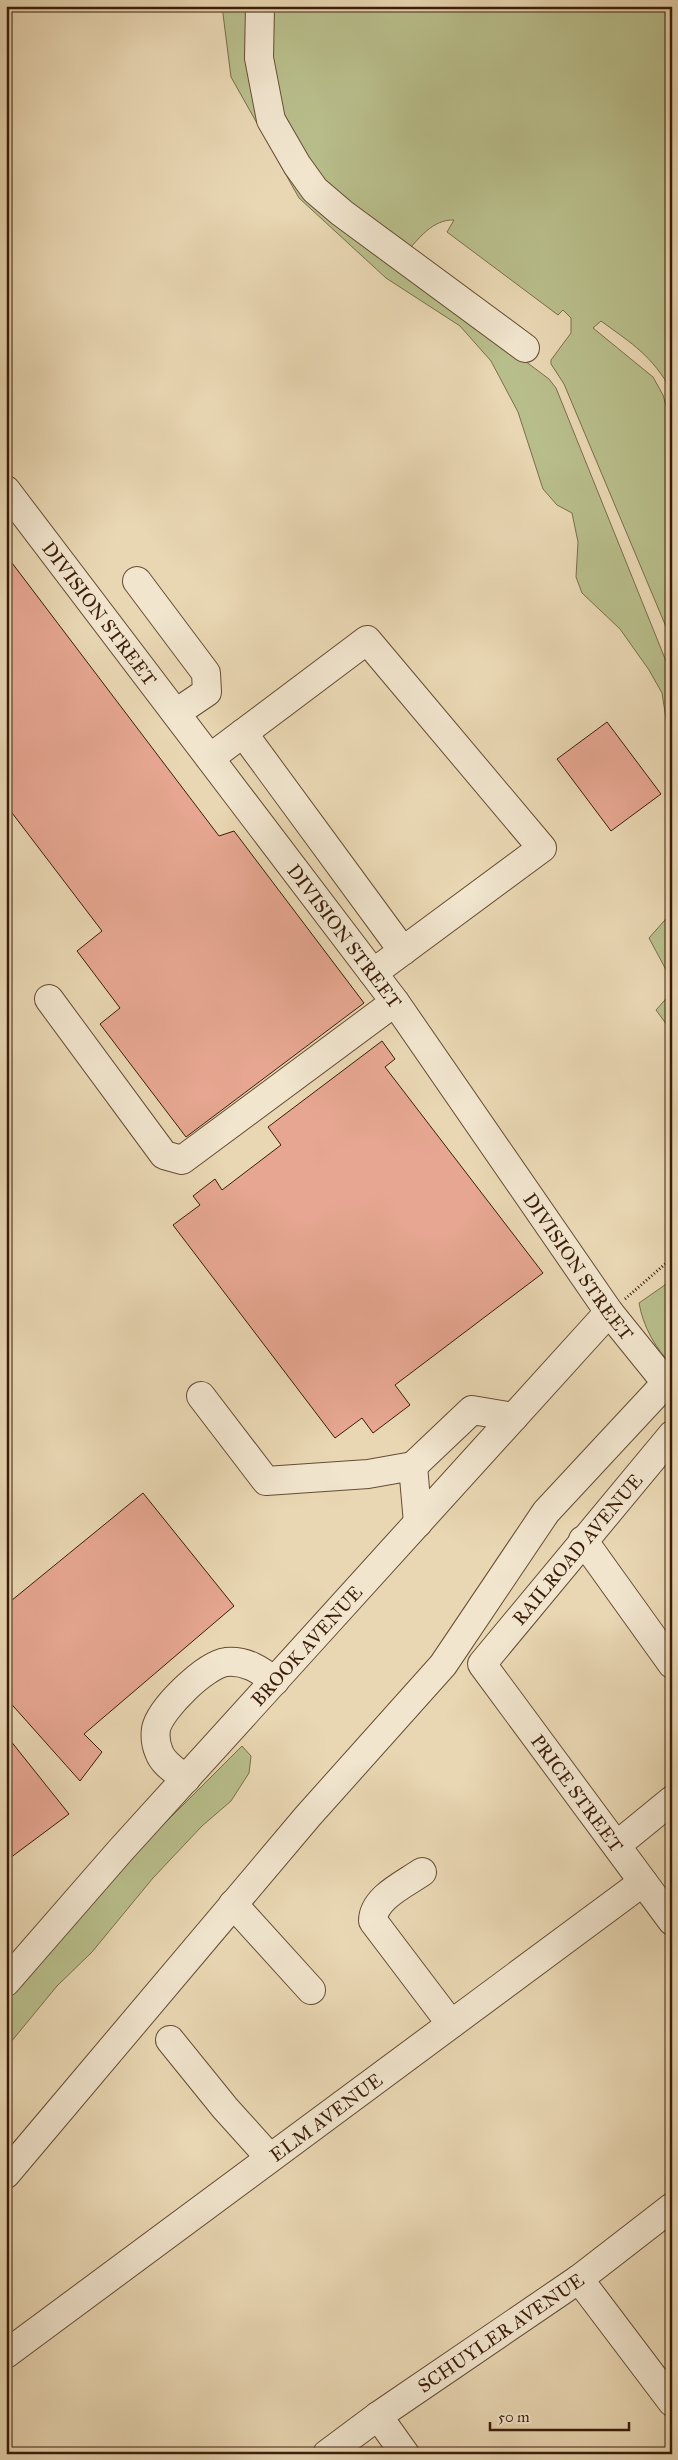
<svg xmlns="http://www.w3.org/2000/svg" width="678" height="2460" font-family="'IM FELL Great Primer',serif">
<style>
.green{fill:#b8be8b;stroke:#7a6e4a}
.building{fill:#e6a691;stroke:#3b1d08}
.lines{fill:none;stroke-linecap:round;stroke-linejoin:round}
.minor-casing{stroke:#664c33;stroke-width:30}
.path{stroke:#3b1d08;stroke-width:3;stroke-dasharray:1 2.5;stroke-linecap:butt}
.minor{stroke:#f1e5ce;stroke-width:28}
.labels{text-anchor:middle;stroke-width:4;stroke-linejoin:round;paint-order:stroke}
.street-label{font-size:19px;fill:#3b1d08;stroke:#f1e5ce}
</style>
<rect width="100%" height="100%" fill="#e9d7b3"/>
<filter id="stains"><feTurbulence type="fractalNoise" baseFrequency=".004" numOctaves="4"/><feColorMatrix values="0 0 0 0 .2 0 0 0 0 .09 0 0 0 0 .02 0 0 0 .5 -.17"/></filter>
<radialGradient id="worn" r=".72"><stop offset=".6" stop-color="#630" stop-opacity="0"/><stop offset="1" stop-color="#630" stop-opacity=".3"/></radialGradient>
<g class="green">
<path d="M222,6H247L264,114L377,250L549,379L556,388L672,676V734L667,725L662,693L649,670L620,629L582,593L576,577L578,542L572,513L557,505L543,489L518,412L491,361L460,326L386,278L299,198L231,77Z"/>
<path d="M261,6H672V391C651,355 634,345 601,321L593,328L653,377L663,395L671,423L672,641L564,384L551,364V360L571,333V318L563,310L558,315L447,232L454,220C433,219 418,239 406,253L315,184L275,120Z"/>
<path d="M672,912V981L649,938Z"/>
<path d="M672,992V1032L656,1010Z"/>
<path d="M672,1280V1365C655,1348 643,1326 639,1303Z"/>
<path d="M242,1746L251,1756L249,1773L231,1801L202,1826L153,1878L92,1952L57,1986L6,2048V1994L141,1847Z"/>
</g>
<g class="building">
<path d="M6,555L219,836L234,831L364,1003L186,1137L100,1024L120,1008L77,951L102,931L6,805Z"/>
<path d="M607,722L661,794L611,831L557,759Z"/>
<path d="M382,1041L395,1059L385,1067L543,1273L395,1385L410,1405L373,1433L362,1418L335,1438L173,1225L200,1205L193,1196L215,1179L222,1190L281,1145L268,1127Z"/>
<path d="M143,1493L234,1606L84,1734L102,1752L80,1781L6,1698V1605Z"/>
<path d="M6,1735L69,1814L6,1861Z"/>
</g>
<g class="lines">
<g class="minor-casing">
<g id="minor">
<path d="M260,6L259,58L271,120L297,165L315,190L342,213L525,348"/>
<path id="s1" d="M6,490L395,1002L609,1312L672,1390"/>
<path d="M137,581L206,673L207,692L176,713"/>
<path d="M243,733L403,951"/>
<path d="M210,758L367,640L542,848L373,973"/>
<path d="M49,999L164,1155L182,1160L395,1002"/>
<path d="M201,1396L266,1481L368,1474L413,1466L418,1523"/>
<path id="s2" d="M672,1435L482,1664L672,1921"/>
<path d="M413,1466L472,1410L514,1417"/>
<path d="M583,1540L672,1664"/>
<path d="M186,1779C176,1771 163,1764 159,1752C156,1745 155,1736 156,1729C160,1709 205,1665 226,1662C246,1660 260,1670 275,1681"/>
<path d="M617,1845L672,1800"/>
<path d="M422,1872C405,1884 373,1898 373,1921L451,2024"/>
<path d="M233,1904L311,1990"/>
<path id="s3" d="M6,1982L120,1851L609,1312"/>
<path d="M170,2040L225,2108L270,2158"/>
<path d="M6,2174L308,1816L443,1665L546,1512L666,1383"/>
<path d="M579,2279L672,2402"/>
<path id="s4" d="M6,2354L643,1882"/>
<path d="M378,2416L405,2454"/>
<path id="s5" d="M327,2454L378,2416L579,2279L672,2207"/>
</g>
</g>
<path class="path" d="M625,1299L672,1258"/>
<use href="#minor" class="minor"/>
</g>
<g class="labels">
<g class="street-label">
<text dy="7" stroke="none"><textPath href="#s1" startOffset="155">DIVISION STREET</textPath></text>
<text dy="7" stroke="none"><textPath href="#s1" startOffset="560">DIVISION STREET</textPath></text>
<text dy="7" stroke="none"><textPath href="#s1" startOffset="965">DIVISION STREET</textPath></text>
<text transform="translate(577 1549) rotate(-50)" y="7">RAILROAD AVENUE</text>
<text dy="7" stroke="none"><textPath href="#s3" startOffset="451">BROOK AVENUE</textPath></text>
<text dy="7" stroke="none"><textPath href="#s2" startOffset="458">PRICE STREET</textPath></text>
<text dy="7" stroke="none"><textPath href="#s4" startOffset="398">ELM AVENUE</textPath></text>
<text dy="7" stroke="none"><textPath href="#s5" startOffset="212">SCHUYLER AVENUE</textPath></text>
</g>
</g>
<rect width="678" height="2460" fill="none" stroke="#e9d7b3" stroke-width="25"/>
<rect x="8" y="8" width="663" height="2445" fill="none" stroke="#3b1d08" stroke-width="2.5"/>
<rect x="12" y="12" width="653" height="2435" fill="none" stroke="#3b1d08"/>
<path d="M490 2422v8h139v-8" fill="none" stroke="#3b1d08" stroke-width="2.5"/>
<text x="498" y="2422" font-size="15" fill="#3b1d08" stroke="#f1e5ce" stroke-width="4" paint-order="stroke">50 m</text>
<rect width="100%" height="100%" filter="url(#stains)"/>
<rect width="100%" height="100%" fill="url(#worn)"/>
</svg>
